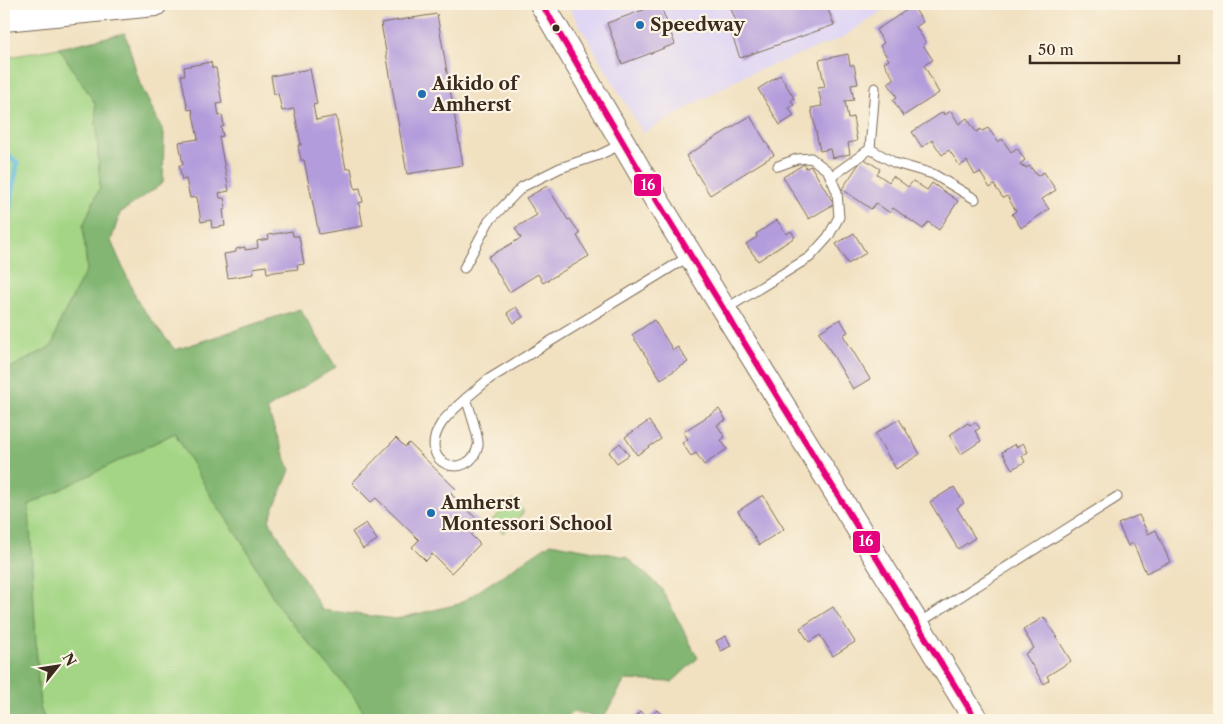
<svg xmlns="http://www.w3.org/2000/svg" width="1223" height="724" font-family="'Libre Caslon Text',serif">
<style>
.built{fill:#dfd5f5}
.green{fill:#a3d584;stroke:#6f8051}
.forest{fill:#82b672;stroke:#5e7048}
.lines{fill:none;stroke-linecap:round;stroke-linejoin:round}
.stream{stroke:#63bbe0;stroke-width:5.5}
.building{fill:#b39cdc}
.lane-casing{stroke:#7b6a57;stroke-width:11}
.secondary-casing{stroke:#7b6a57;stroke-width:26}
.lane{stroke:#fff;stroke-width:9}
.secondary{stroke:#fff;stroke-width:24}
.bus-1-casing{stroke:#fcf5e5;stroke-width:10}
.bus-1{stroke:#e5007d;stroke-width:6}
.poi-dot{fill:#1f6fb2;stroke:#fcf5e5;stroke-width:2}
.bus-dot{fill:#3b2a1e;stroke:#fcf5e5;stroke-width:2}
.labels{text-anchor:middle;stroke-width:4.5;stroke-linejoin:round;paint-order:stroke}
.poi-label{font-size:18px;font-weight:bold;fill:#3b2a1e;stroke:#fcf5e5;text-anchor:start}
.line-badge{stroke:#fcf5e5;stroke-width:2}
.badge-label{font-size:14px;text-anchor:middle;font-weight:bold;fill:#fff}
</style>
<rect width="100%" height="100%" fill="#fcf5e5"/>
<filter id="ink" filterUnits="userSpaceOnUse"><feTurbulence type="fractalNoise" baseFrequency=".02" numOctaves="2"/><feDisplacementMap in="SourceGraphic" scale="10" xChannelSelector="R" yChannelSelector="G"/><feConvolveMatrix kernelMatrix="1 2 1 2 8 2 1 2 1" color-interpolation-filters="sRGB"/></filter>
<filter id="wash" filterUnits="userSpaceOnUse"><feTurbulence type="fractalNoise" baseFrequency=".0096" numOctaves="4" result="noise"/><feDisplacementMap in="SourceGraphic" scale="20" xChannelSelector="R" yChannelSelector="G"/><feGaussianBlur stdDeviation="1.12" result="paint"/><feColorMatrix in="noise" values="0 0 0 0 0 0 0 0 0 0 0 0 0 0 0 0 0 1.4 0 .05"/><feComposite in="paint" operator="in"/></filter>
<g filter="url(#wash)">
<rect width="100%" height="100%" fill="#f1e1c1"/>
<path class="built" d="M567,4H892L842,38L744,76L643,133Z"/>
<g class="green">
<path d="M59,48L95,103L100,187L83,226L87,269L61,319L52,347L4,371V58Z"/>
<path d="M175,433L212,498L241,540L279,608L353,695L369,720H45L40,708L38,682L28,505Z"/>
<path d="M513,500L524,512L503,533L491,521Z"/>
</g>
<path class="forest" d="M125,33L140,84L164,133L163,183L120,213L111,241L139,304L175,350L300,309L336,367L267,409L290,470L269,520L322,610L396,619L459,604L551,543L626,557L661,588L698,658L672,682L625,680L603,718L573,712L562,720H369L353,695L279,608L241,540L212,498L175,433L29,505L38,682L40,708L45,720H4V371L52,346L61,319L87,269L83,226L100,187L95,103L59,48Z"/>
<g class="lines">
<g class="stream">
<path d="M4,38L5,34"/>
<path d="M4,114L7,119L4,128"/>
<path d="M4,152L17,163L4,240"/>
</g>
</g>
<g id="blocks">
<g class="building">
<path d="M660,4L675,44L622,64L607,23Z"/>
<path d="M729,4H826L834,25L740,58L728,24L736,21Z"/>
<path d="M913,6L923,22L916,27L926,43L923,45L933,60L924,65L939,93L903,116L893,100L897,97L888,83L894,79L884,63L889,60L880,46L884,43L876,30Z"/>
<path d="M437,14L463,165L407,174L381,23Z"/>
<path d="M848,54L850,65H854L858,84L851,85L854,100L845,101L848,119L853,117L857,141L848,143L850,154L832,158L830,149L820,151L811,108L822,106L818,88L825,87L819,60Z"/>
<path d="M211,62L212,68H216L222,103L217,104L219,116L222,115L224,126L221,127L223,136L219,137L229,191L219,193L220,198H224L226,209L223,210L225,226L212,228L211,220L201,222L197,197L190,198L186,179L182,180L179,165H183L179,142L198,139L192,109L188,110L181,75H185L184,67Z"/>
<path d="M310,69L317,104L313,105L316,120L336,116L346,169L351,168L355,189L360,188L363,202L359,203L363,226L319,234L304,160H301L298,145H301L294,109L282,111L278,93L274,94L271,76Z"/>
<path d="M780,75L794,98L791,101L794,105L789,108L794,116L780,125L758,89Z"/>
<path d="M951,111L959,124L967,118L976,132L981,129L982,131L988,128L998,142L1002,139L1011,152L1017,148L1025,160L1020,164L1022,167L1025,166L1026,168L1030,166L1037,176L1044,172L1056,190L1042,199L1049,209L1021,228L1012,214L1016,211L1007,196L1003,198L994,185L990,188L980,172L975,175L967,161L960,166L949,150L942,155L932,140L922,147L912,132L943,112L944,115Z"/>
<path d="M750,116L774,155L710,195L686,156Z"/>
<path d="M863,158L880,169L877,174L889,182L893,176L908,187L913,181L927,190L932,183L958,201L939,230L928,222L923,229L893,208L890,213L876,203L871,209L842,189Z"/>
<path d="M804,164L806,168L811,166L834,204L809,219L783,177Z"/>
<path d="M547,186L568,220L570,219L580,234L577,236L589,256L543,283L538,274L509,292L488,257L521,238L515,228L537,215L526,198Z"/>
<path d="M777,220L786,234L791,231L795,237L758,261L746,244L757,237L756,234Z"/>
<path d="M292,231L293,236H299L304,264L297,265L298,269L267,273L266,266L253,268L254,274L228,278L224,254L236,252V249L245,247V250L258,248L257,241L269,239L268,235Z"/>
<path d="M854,233L866,253L848,264L836,244Z"/>
<path d="M516,307L523,317L514,323L507,313Z"/>
<path d="M840,319L848,332L843,335L870,379L853,389L819,332Z"/>
<path d="M654,320L673,350L678,347L688,362L661,379L632,335Z"/>
<path d="M719,409L726,420L717,425L725,437L721,440L727,449L704,465L696,453L691,456L682,443L688,439L683,432Z"/>
<path d="M899,419L920,454L896,469L875,434Z"/>
<path d="M649,421L661,439L637,455L625,437Z"/>
<path d="M975,422L980,428L975,431L981,441L961,454L949,435L968,423L970,425Z"/>
<path d="M396,438L405,447L409,443L456,489L451,494L482,524L471,535L480,544L451,573L432,554L426,561L412,547L419,540L376,498L371,502L352,483Z"/>
<path d="M620,443L629,455L617,463L609,452Z"/>
<path d="M1023,443L1028,452L1022,456L1025,462L1012,469L1002,452L1015,444L1016,447Z"/>
<path d="M954,487L964,503L957,508L975,538L958,549L930,502Z"/>
<path d="M763,495L784,529L759,545L738,511Z"/>
<path d="M1139,515L1148,534L1156,530L1170,562L1146,573L1133,543L1128,546L1118,524Z"/>
<path d="M366,523L377,540L363,549L352,532Z"/>
<path d="M833,607L855,642L833,656L820,635L809,642L800,628Z"/>
<path d="M1044,617L1071,661L1047,676L1049,680L1044,684L1025,654L1034,648L1023,630Z"/>
<path d="M726,636L731,646L721,651L716,641Z"/>
<path d="M657,710L668,720H632L641,711L648,719Z"/>
</g>
</g>
</g>
<g filter="url(#ink)">
<use href="#blocks" fill-opacity="0" stroke="#7b6a57" stroke-width="1"/>
<g class="lines">
<g class="lane-casing">
<g id="lane">
<path d="M870,149L875,88"/>
<path d="M831,177L870,149L895,163L933,174L975,199"/>
<path d="M464,268L489,221L522,187L560,168L599,155L622,144"/>
<path d="M724,310L810,257L828,237L839,217L837,192L828,171L811,158L797,159L778,166"/>
<path d="M466,398C469,408 480,439 478,446C470,482 415,466 441,424C451,409 475,391 489,379L691,255"/>
<path d="M917,624L1117,497"/>
</g>
</g>
<g class="secondary-casing">
<g id="secondary">
<path d="M542,4L656,199L976,720"/>
<path d="M4,19L155,4"/>
</g>
</g>
<use href="#lane" class="lane"/>
<use href="#secondary" class="secondary"/>
<g class="bus-1-casing">
<path id="bus-1" d="M542,4L656,199L976,720"/>
</g>
<use href="#bus-1" class="bus-1"/>
</g>
</g>
<g class="poi-dot">
<circle cx="640" cy="25" r="5"/>
<circle cx="422" cy="94" r="5"/>
<circle cx="431" cy="513" r="5"/>
</g>
<circle class="bus-dot" cx="556" cy="28" r="4.5"/>
<g class="labels">
<g class="poi-label">
<text x="650" y="31">Speedway</text>
<text x="432" y="90">Aikido of<tspan x="432" dy="21">Amherst</tspan></text>
<text x="441" y="509">Amherst<tspan x="441" dy="21">Montessori School</tspan></text>
</g>
</g>
<g class="line-badge">
<rect x="633" y="173" width="29" height="24" rx="5" fill="#e5007d"/>
<rect x="852" y="530" width="29" height="24" rx="5" fill="#e5007d"/>
</g>
<g class="badge-label">
<text x="648" y="190">16</text>
<text x="866" y="546">16</text>
</g>
<rect width="1223" height="724" fill="none" stroke="#fcf5e5" stroke-width="20"/>
<g transform="translate(58 666) rotate(60)" stroke="#fcf5e5" stroke-width="4" paint-order="stroke">
<path d="M0-4L9 19L0 12L-9 19Z" fill="#3b2a1e"/>
<text y="-8" font-size="14" font-weight="bold" text-anchor="middle" fill="#3b2a1e">N</text>
</g>
<path d="M1030 55v8h149v-8" fill="none" stroke="#3b2a1e" stroke-width="2.5"/>
<text x="1038" y="55" font-size="15" fill="#3b2a1e" stroke="#fcf5e5" stroke-width="4" paint-order="stroke">50 m</text>
</svg>
